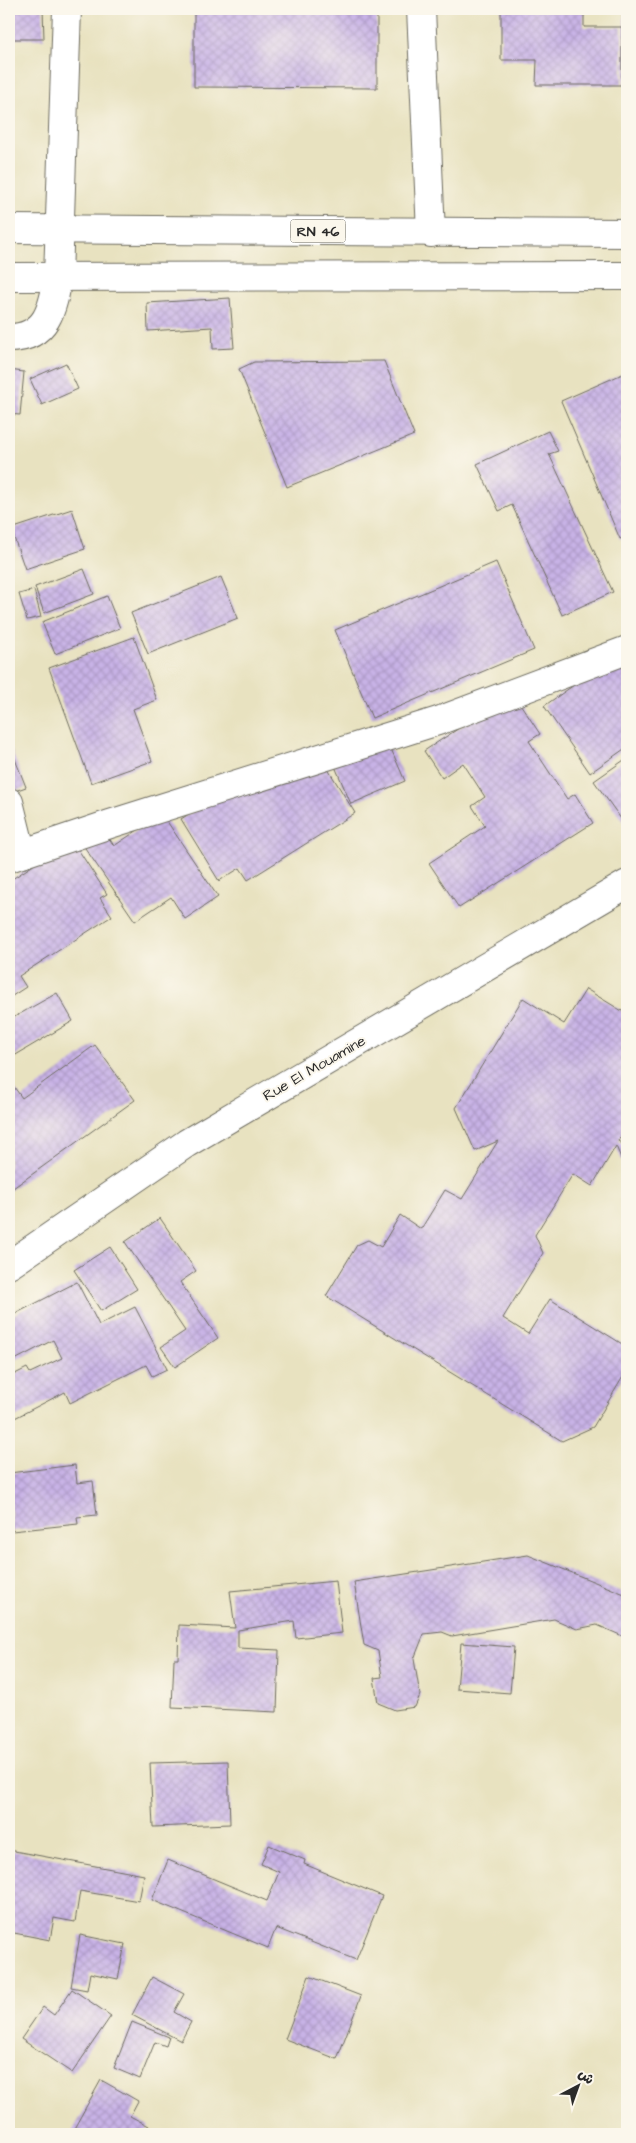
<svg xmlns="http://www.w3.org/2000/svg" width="636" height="2143" font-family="'Architects Daughter','Playpen Sans Arabic',sans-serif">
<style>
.building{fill:url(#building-cross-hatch)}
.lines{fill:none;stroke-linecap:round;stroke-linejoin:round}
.street-casing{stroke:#6d6b5f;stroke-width:30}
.secondary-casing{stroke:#6d6b5f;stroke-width:30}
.primary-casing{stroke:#6d6b5f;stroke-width:30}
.street{stroke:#fff;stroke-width:28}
.secondary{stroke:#fff;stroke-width:28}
.primary{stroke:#fff;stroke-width:28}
.labels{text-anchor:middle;stroke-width:4;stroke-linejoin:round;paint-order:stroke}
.shield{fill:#fbf7ec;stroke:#696865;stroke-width:1}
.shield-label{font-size:14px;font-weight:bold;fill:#2b2b2b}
.street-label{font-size:15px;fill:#2b2b2b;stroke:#fbf7ec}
</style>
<defs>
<pattern id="building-cross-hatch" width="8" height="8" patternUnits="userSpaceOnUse" patternTransform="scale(1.25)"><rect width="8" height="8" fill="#c8b2e6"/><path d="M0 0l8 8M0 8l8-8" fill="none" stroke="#ac99c5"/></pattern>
</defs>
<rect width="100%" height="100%" fill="#fbf7ec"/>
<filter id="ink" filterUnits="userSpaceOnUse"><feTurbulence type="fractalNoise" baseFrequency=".02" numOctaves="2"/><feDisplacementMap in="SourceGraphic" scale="10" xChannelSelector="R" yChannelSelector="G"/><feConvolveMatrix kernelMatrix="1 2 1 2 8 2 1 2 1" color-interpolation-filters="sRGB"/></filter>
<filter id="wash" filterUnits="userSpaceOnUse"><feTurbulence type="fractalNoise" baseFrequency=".0096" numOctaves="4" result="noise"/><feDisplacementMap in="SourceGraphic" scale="20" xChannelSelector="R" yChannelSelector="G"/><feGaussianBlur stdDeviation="1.12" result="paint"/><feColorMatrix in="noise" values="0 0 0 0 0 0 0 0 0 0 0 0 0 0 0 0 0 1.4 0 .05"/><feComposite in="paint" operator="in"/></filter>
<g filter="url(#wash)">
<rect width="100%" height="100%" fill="#e8e2c0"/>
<g id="blocks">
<g class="building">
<path d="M9,9H43L44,39H9Z"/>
<path d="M194,9H377V88L194,87Z"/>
<path d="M501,9H584V27H622V85H536L537,60H501Z"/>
<path d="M624,12H627V85L624,84Z"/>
<path d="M230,298L234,348L213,349L212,327L148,331L147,303Z"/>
<path d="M384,361L414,435L287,487L239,369L254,362Z"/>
<path d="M66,363L78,389L42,405L30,379Z"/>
<path d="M9,370L24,372L20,415L9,414Z"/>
<path d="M627,372V536L620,539L561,401Z"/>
<path d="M548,431L558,451L549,454L613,592L562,615L512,505L499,511L477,464Z"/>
<path d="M72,509L85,549L25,569L11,529Z"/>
<path d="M496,562L534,650L372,718L335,630Z"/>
<path d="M84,569L94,594L44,613L35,587Z"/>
<path d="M221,577L238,618L148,654L131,613Z"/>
<path d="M34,590L41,617L27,620L19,594Z"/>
<path d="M107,596L120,628L55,654L42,622Z"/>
<path d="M134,637L157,700L133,709L152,761L91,783L49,668Z"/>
<path d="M627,648V747L590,773L544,706Z"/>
<path d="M513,693L540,734L529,741L567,799L575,794L593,823L459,908L429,863L485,826L472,806L485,797L463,763L442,778L424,751Z"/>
<path d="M385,735L405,781L351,804L331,757Z"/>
<path d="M9,744L26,787L9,793Z"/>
<path d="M318,753L355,813L248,880L240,868L219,881L181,819L245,779Z"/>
<path d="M627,758V821L624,823L594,781Z"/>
<path d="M162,814L218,897L185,919L171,897L135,921L83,845L104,830L114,846Z"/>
<path d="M72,840L107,894L100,898L112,916L19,976L26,987L9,998V881Z"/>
<path d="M586,989L627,1014V1126L618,1141L627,1147V1165L625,1168L616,1146L592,1186L573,1174L535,1235L543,1253L503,1318L528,1334L550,1299L627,1347V1370L593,1427L562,1441L326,1296L357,1245L368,1240L381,1247L400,1215L421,1229L445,1190L462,1199L498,1141L475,1151L456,1108L523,998L564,1024Z"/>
<path d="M57,993L73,1021L9,1059V1020Z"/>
<path d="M95,1045L135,1100L9,1191V1080L22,1098Z"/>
<path d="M160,1218L196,1271L180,1282L218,1338L175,1367L161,1347L185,1331L125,1242Z"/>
<path d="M110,1247L137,1289L101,1311L74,1270Z"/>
<path d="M77,1282L99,1325L135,1307L167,1369L152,1376L146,1365L70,1403L65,1392L9,1421V1377L27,1368L30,1373L62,1358L53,1340L9,1363V1317Z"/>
<path d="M75,1465L77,1483L93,1481L97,1515L77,1517L78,1524L12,1531L9,1473Z"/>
<path d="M528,1555L627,1595V1638L597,1625L577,1629L554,1619L452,1636L442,1632L424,1634L414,1659L420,1695L415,1707L395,1710L378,1703L374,1678L382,1677L378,1651L364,1645L354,1582Z"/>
<path d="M336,1581L342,1633L296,1638L294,1621L238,1630V1648L279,1650L277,1712L172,1707L174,1659H178L179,1625L235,1628L230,1591Z"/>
<path d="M461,1643L514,1647L510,1693L457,1689Z"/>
<path d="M228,1761L230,1824L153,1827L150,1763Z"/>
<path d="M269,1845L305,1860L304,1864L382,1896L356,1960L276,1928L268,1948L152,1900L168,1860L267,1901L279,1872L261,1864Z"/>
<path d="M9,1850L144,1875L139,1901L80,1891L75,1922L54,1918L50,1940L9,1932Z"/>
<path d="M80,1935L125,1944L118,1979L90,1973L87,1990L71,1987Z"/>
<path d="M309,1976L361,1996L337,2059L285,2039Z"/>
<path d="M152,1977L184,1994L174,2012L191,2022L181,2041L132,2015Z"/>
<path d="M72,1989L111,2016L72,2073L21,2039L43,2007L54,2015Z"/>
<path d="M132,2022L169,2037L166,2046L155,2042L140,2079L114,2068Z"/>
<path d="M101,2080L138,2101L130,2116L149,2126L144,2134H71Z"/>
</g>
</g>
</g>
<g filter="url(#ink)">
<use href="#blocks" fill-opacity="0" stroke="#6d6b5f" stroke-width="1"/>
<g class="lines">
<g class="street-casing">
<g id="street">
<path d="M421,9L431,233"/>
<path d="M9,338C47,338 53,308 58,277L67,9"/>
<path d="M9,802L22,854"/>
<path d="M9,858L110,824L438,721L627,650"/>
</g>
</g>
<g class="secondary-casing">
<path id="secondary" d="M9,1265L187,1143L627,884"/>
</g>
<g class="primary-casing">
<g id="primary">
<path d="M9,229L627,233"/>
<path d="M9,277L627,276"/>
</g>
</g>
<use href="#street" class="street"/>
<use href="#secondary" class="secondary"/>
<use href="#primary" class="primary"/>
</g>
</g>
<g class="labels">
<rect class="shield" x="290.5" y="219.5" width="55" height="23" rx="4"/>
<g class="shield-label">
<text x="318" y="236">RN 46</text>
</g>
<g class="street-label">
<text transform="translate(314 1068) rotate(-30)" y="5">Rue El Mouamine</text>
</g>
</g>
<rect width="636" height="2143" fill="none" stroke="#fbf7ec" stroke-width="30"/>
<g transform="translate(578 2086) rotate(41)" stroke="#fbf7ec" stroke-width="4" paint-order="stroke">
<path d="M0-4L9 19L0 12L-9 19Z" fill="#2b2b2b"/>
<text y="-8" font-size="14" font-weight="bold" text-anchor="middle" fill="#2b2b2b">ش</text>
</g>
</svg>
